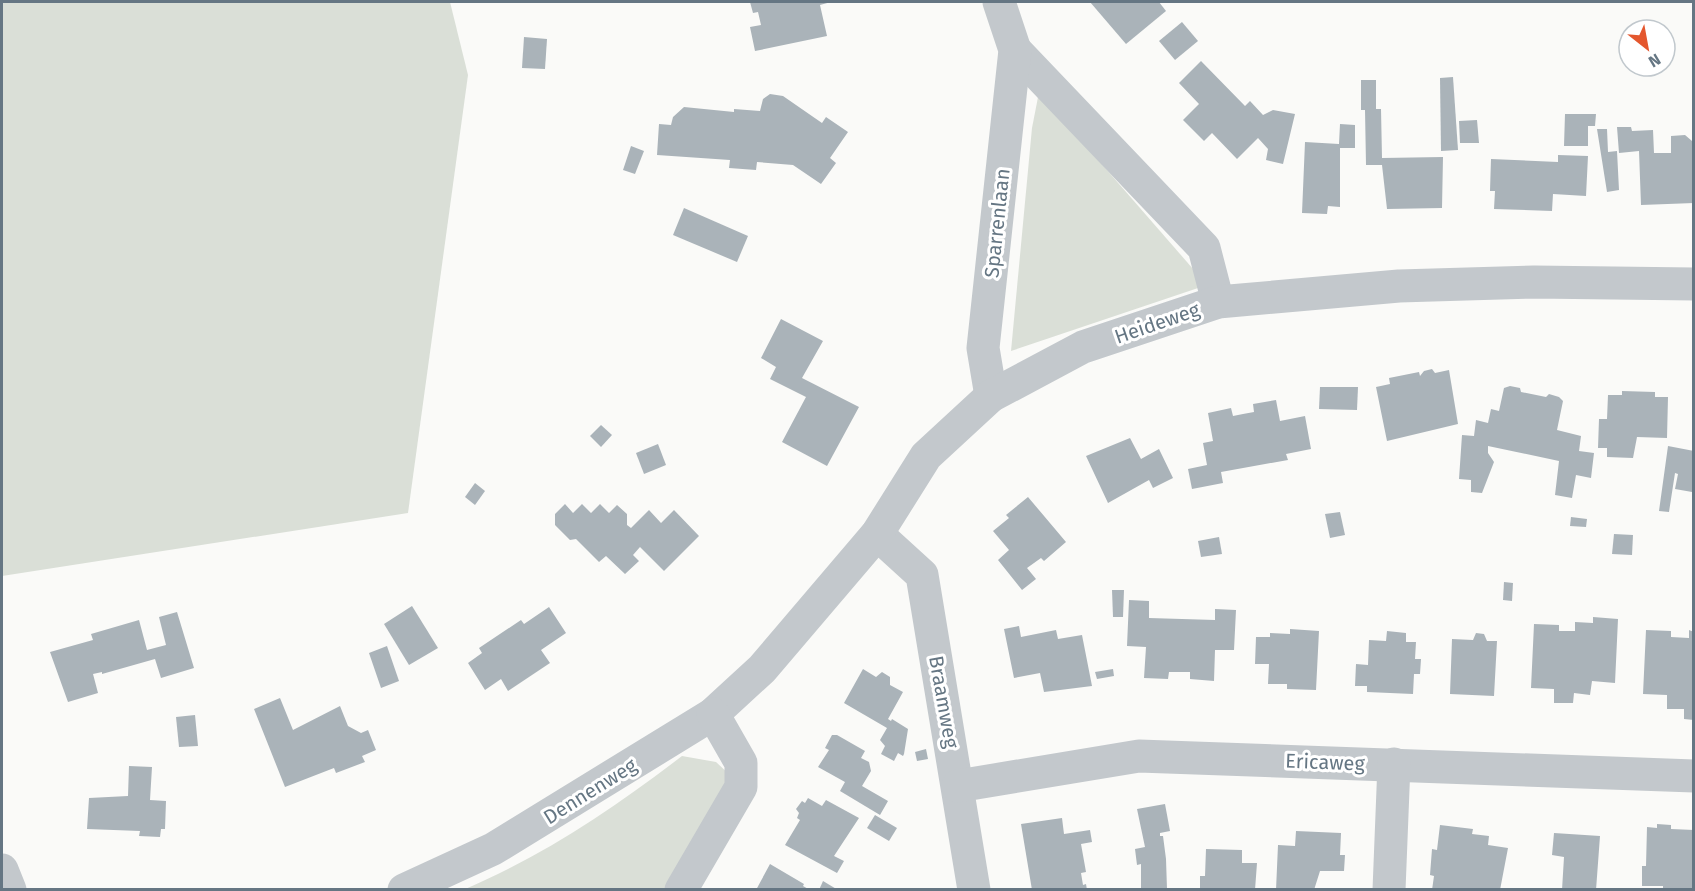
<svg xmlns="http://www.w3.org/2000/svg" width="1695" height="891" font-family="'Fira Sans',sans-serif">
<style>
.green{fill:#dadfd7}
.building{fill:#aab3b9}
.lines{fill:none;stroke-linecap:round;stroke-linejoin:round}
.minor{stroke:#c3c8cc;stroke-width:33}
.labels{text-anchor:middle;stroke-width:6;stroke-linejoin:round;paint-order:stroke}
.street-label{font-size:20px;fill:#657683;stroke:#fff}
</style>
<rect width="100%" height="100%" fill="#fafaf8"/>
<g class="green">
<path d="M2,2H450L468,75L408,513L2,576Z"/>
<path d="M1039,92L1207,285L1011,351L1032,128Z"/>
<path d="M682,756L716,762L731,776L667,889L463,890C543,856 613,809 682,756Z"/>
</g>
<g class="building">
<path d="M750,2H831L820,5L827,36L755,51L750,27L761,25L758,12L753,13Z"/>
<path d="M1090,2H1159L1166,11L1126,44Z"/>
<path d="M1182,22L1198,41L1175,60L1159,41Z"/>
<path d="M524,37L547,39L545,69L522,68Z"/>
<path d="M1201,61L1245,106L1250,101L1263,115L1273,110L1295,114L1283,164L1266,160L1268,149L1258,138L1237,159L1212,133L1204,141L1183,120L1199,104L1179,83Z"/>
<path d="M1453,77L1458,150L1441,151L1440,78Z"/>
<path d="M1361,80H1376V109H1381L1382,158L1443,157L1442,208L1387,209L1382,165H1366L1365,110H1361Z"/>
<path d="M770,94L783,96L822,123L826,117L848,132L830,158L836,163L821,184L793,165L757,162L756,170L729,168L730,160L657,155L659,124L671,125L673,117L684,107L734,112V109L760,111L763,99Z"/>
<path d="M1565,114H1596L1595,126H1588V146H1564Z"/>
<path d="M1477,120L1479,143H1460L1459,121Z"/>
<path d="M1340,124L1355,125V148H1340V207L1328,206L1327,214L1302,213L1305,142L1339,144Z"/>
<path d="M1617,127H1631L1632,131L1653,130L1654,153H1671V136L1685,135L1692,141L1694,203L1641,205L1639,151L1619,153Z"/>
<path d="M1597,129H1607L1608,152L1617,151L1619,190L1607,192Z"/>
<path d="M631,146L644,151L635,174L623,170Z"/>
<path d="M1558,155L1588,156L1586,196L1553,194L1552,211L1494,209L1495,191H1490L1491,159L1558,162Z"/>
<path d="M684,208L748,236L737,262L673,235Z"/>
<path d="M781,319L823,341L802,378L859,407L827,466L782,442L806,397L770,379L776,367L761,358Z"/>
<path d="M1432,369L1435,373L1449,370L1458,424L1387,441L1376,387L1390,384L1389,378L1419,372L1420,376L1424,371Z"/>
<path d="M1510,386L1520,388L1521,392L1546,397L1549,394L1559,397L1563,401L1557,430L1581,436L1579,451L1594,453L1591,478L1576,475L1572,498L1555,495L1559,461L1488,446V453L1494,462L1482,493L1471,492V480L1459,479L1462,435L1474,436L1476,420L1488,423L1491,409L1499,411L1504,388Z"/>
<path d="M1320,387H1358L1357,410L1319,409Z"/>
<path d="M1622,391L1655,392V397H1668L1667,438L1637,437L1633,458L1607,457V448H1598L1599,419H1607L1608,395H1622Z"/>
<path d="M1276,400L1280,421L1305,416L1311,449L1286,454L1288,460L1221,472L1223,483L1192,489L1188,469L1207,465L1203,443L1213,441L1208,413L1231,408L1233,416L1243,414L1254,412L1253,404Z"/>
<path d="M601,425L612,435L601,447L590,436Z"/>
<path d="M1130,438L1141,459L1159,449L1173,478L1153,488L1149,480L1108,503L1086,456Z"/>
<path d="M658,444L666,465L644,474L636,453Z"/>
<path d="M1668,446L1694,451L1692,492L1675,489L1678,474L1675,473L1669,512L1659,511Z"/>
<path d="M475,483L485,491L475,505L465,497Z"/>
<path d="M1028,497L1066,542L1044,561L1041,558L1027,568L1036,579L1022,590L998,560L1009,550L993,531L1009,518L1006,515Z"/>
<path d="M565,504L573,513L582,504L591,513L600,504L609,513L617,505L627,514V525L631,528L649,510L661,523L674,510L699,536L664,571L640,547L633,555L639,561L625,574L606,556L599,562L576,539L570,540L555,525V514Z"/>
<path d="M1340,512L1345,535L1330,538L1325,514Z"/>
<path d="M1571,517L1587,519L1586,527L1570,526Z"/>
<path d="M1614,534L1633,535L1632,555L1612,554Z"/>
<path d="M1219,537L1222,554L1201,557L1198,541Z"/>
<path d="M1504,582L1513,583L1512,601L1503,600Z"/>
<path d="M1112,590H1124L1123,617H1113Z"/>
<path d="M1129,600L1149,601V618L1215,620V609L1236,610L1234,650H1215L1214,681L1190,679V672H1169L1168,679L1144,678L1146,647L1127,646Z"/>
<path d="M412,606L438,648L409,665L384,624Z"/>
<path d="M549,607L566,633L541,650L550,663L508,691L501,679L485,690L468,663L482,653L479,648L521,620L524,624Z"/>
<path d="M177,612L194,668L161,678L155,659L102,674V672L93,674L98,693L68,702L50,652L93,640L91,634L139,620L147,650L166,645L159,617Z"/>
<path d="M1593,617L1618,619L1615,683L1592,681L1590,695L1574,693L1573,703H1554V689L1531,688L1534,624L1559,625V631H1575V622L1593,623Z"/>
<path d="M1019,626L1021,637L1056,630L1058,639L1082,635L1092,686L1044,692L1040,673L1014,678L1004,629Z"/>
<path d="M1290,629L1319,631L1316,690L1287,689V684H1268L1269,664H1255L1256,637H1270V633L1290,634Z"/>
<path d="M1646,630L1671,631V637L1689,638V630L1694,632V720L1684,719V709H1667V695L1643,694Z"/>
<path d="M1387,631L1406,633V642H1416L1415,659H1421L1420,674H1414L1413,694L1367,692V686H1355L1356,664L1368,665L1369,640L1386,641Z"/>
<path d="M1476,633L1484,634L1487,641H1497L1494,696L1450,694L1452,639L1473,640Z"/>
<path d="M387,646L399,681L381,688L369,653Z"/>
<path d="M863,669L876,677L882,672L890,677V685L903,692L888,719L891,721L892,719L908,729L904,754L903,756L898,753L894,761L881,754L885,746L880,740L887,728L844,703Z"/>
<path d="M1113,669L1114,676L1097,679L1095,672Z"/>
<path d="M280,698L293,730L340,706L348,726L361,733L368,730L376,750L362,756L365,762L336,773L334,768L285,787L254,709Z"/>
<path d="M195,715L198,746L179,747L176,717Z"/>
<path d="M832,735H837L865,751L861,758L869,762L871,771L862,786L888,801L880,815L840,791L845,782L818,767L829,750L825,748Z"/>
<path d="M926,749L928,759L917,761L915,752Z"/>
<path d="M129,766L152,767L150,800L166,801L165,829H161L160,837L139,836L140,831L87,829L89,798L128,796Z"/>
<path d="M808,798L822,806L826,800L859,818L834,856L844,861L837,873L785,845L800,820L797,818L799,813L796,809L802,801L805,803Z"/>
<path d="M1165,804L1170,831L1160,833V836H1163L1166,859L1167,889L1141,890V864L1137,865L1135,849L1145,847L1137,809Z"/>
<path d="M875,815L897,828L889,841L867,828Z"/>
<path d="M1062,818L1064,834L1090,830L1092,842L1081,844L1086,872L1081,873L1083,885L1086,884L1087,890H1032L1021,824Z"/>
<path d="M1657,824L1671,825V829L1694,830V890H1663V886H1642V866H1646L1647,827L1657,828Z"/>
<path d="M1440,825L1473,829L1472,834L1489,836L1488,845L1508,848L1500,890H1432L1434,876L1430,875L1432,849L1437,850Z"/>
<path d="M1296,831L1341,833L1340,855H1345L1344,871H1320L1314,890H1276L1278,845L1295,846Z"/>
<path d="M1554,833L1600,836L1596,890H1562L1564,857L1552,855Z"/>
<path d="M1206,849L1242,850V863H1257L1255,890H1200V876H1205Z"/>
<path d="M770,864L804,884L803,886L810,890H756Z"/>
<path d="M823,881L838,890H819Z"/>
</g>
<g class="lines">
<g class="minor">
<path d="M1015,50L1204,248L1218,302"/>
<path d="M991,396L983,348L1015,50L999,2"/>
<path d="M877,534L922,575L974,890"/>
<path d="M958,786L1139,756L1694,776"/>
<path d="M2,870L10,890"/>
<path d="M404,890L493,849L713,714L762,669L877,534L926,456L991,396L1083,347L1218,302L1399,286L1534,282L1694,284"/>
<path d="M681,890L741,787V763L713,714"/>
<path d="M1389,890L1394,764"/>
</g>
</g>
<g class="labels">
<g class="street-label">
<text transform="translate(997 223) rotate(-84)" y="7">Sparrenlaan</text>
<text transform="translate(1157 323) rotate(-19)" y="7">Heideweg</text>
<text transform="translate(944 702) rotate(80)" y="7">Braamweg</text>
<text transform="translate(1325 762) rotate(2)" y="7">Ericaweg</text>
<text transform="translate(590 791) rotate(-32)" y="7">Dennenweg</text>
</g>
</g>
<rect width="1695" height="891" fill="none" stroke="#657683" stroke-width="6"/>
<g transform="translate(1647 48) rotate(149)"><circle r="28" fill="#ffffff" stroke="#c1c8cd" stroke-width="1.5"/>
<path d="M0-4.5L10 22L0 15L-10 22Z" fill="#e4572e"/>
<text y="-9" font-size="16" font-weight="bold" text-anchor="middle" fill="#657683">N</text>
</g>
</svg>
